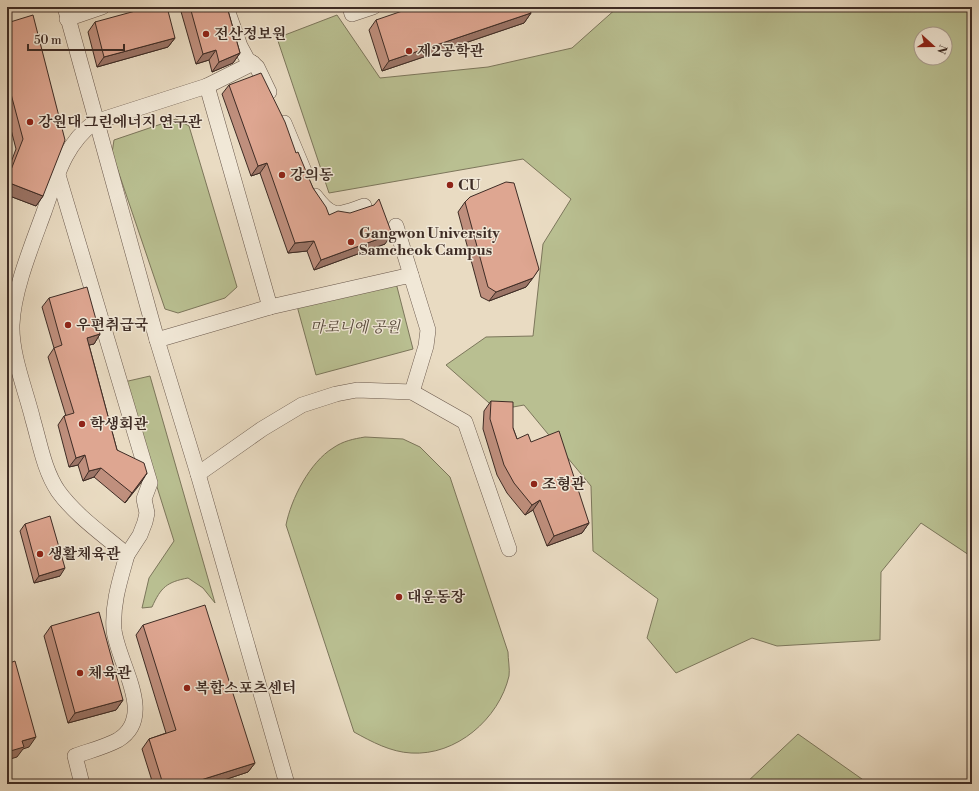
<svg xmlns="http://www.w3.org/2000/svg" width="979" height="791" font-family="'Libre Bodoni','Noto Serif KR',serif">
<style>
.green{fill:#b9bf91;stroke:#7c765b;fill-rule:evenodd}
.lines{fill:none;stroke-linecap:round;stroke-linejoin:round}
.minor-casing{stroke:#69584c;stroke-width:16}
.minor{stroke:#f1e8d7;stroke-width:15}
.wall{fill:#bf8f7d;stroke:#3e2c25}
.shaded-wall{fill:#9b7466;stroke:#3e2c25}
.building{fill:#dea691;stroke:#3e2c25}
.poi-dot{fill:#8f2418;stroke:#f1e8d7;stroke-width:1.5}
.labels{text-anchor:middle;stroke-width:3;stroke-linejoin:round;paint-order:stroke}
.poi-label{font-size:15px;font-weight:bold;fill:#3e2c25;stroke:#f1e8d7;text-anchor:start}
.park-label{font-size:15px;font-style:italic;fill:#57493b;stroke:#f1e8d7}
</style>
<rect width="100%" height="100%" fill="#e9dbc2"/>
<filter id="stains"><feTurbulence type="fractalNoise" baseFrequency=".005" numOctaves="4"/><feColorMatrix values="0 0 0 0 .2 0 0 0 0 .09 0 0 0 0 .02 0 0 0 .5 -.17"/></filter>
<radialGradient id="worn" r=".72"><stop offset=".6" stop-color="#630" stop-opacity="0"/><stop offset="1" stop-color="#630" stop-opacity=".3"/></radialGradient>
<g class="green">
<path d="M618,7H972V265L968,268L972,273V557L921,523L881,572L880,640L777,646L752,638L676,673L647,638L658,599L593,551L591,486L524,405L497,410L446,365L486,337L533,336L543,244L571,199L523,159L329,193L277,38L337,15L380,78L488,67L572,48ZM921,34H945V58H921Z"/>
<path d="M176,119L189,126L237,287L225,298L178,313L165,309L112,153L114,140Z"/>
<path d="M395,279L413,349L316,375L297,306Z"/>
<path d="M150,376L215,603L203,588L188,578C167,582 161,587 152,607L142,608L149,578L174,541L124,382Z"/>
<path d="M365,437L403,439L420,447L450,477L508,652C508,659 510,669 509,676C499,719 456,756 411,753C391,752 372,742 354,732L286,525C291,499 310,462 333,448C343,441 353,439 365,437Z"/>
<path d="M798,734L869,784H745Z"/>
</g>
<g class="lines">
<g class="minor-casing">
<g id="minor">
<path d="M65,7L157,340L198,474L287,784"/>
<path d="M226,7L240,46L247,59L257,67L269,92"/>
<path d="M350,7L352,14L373,7"/>
<path d="M67,19L102,7"/>
<path d="M207,86L253,63"/>
<path d="M284,123L304,171"/>
<path d="M58,175L150,483L144,499L147,513L145,522L140,535L127,555"/>
<path d="M315,196C333,220 338,215 364,206"/>
<path d="M396,226L411,275"/>
<path d="M157,340L270,307L411,275L428,330L426,346L412,392"/>
<path d="M198,474L262,429L302,405L336,394L357,390L412,392L465,422L509,549"/>
<path d="M82,784L75,756C89,751 105,747 118,740C157,716 118,664 114,630C112,604 120,580 127,555C104,535 76,516 58,491C44,470 40,444 33,420C26,391 11,355 12,325C13,291 32,245 44,212C56,178 65,143 95,122L207,86L270,307"/>
</g>
</g>
<use href="#minor" class="minor"/>
</g>
<g class="wall">
<path d="M181,7H227L240,53L233,63L212,72L209,60L196,64L180,8Z"/>
<path d="M531,13L524,23L382,71L369,30L376,20Z"/>
<path d="M95,22L175,38L168,47L97,67L88,32Z"/>
<path d="M7,23L43,196L36,206L7,195V173L16,149L7,114Z"/>
<path d="M229,85L296,153L313,188L329,215L385,244L314,270L307,251L288,253L260,173L251,176L222,94Z"/>
<path d="M465,202L539,269L526,287L489,301L481,297L458,212Z"/>
<path d="M49,298L100,334L94,344L89,345L117,450L147,473L125,503L94,477L83,481L78,465L69,467L58,425L64,416H66L48,357L54,348L42,307Z"/>
<path d="M491,401L513,428L517,439L531,442L589,523L582,533L547,546L533,510L525,515L507,493L497,475L483,429L484,411Z"/>
<path d="M25,524L60,576L34,583L20,531Z"/>
<path d="M143,625L255,763L248,772L212,784H153L142,749L149,739L166,733L136,635Z"/>
<path d="M51,626L123,700L116,710L68,723L44,636Z"/>
</g>
<g class="shaded-wall">
<path d="M545,7H551L544,9Z"/>
<path d="M531,13L524,23L382,71L389,61Z"/>
<path d="M175,38L168,47L97,67L104,57Z"/>
<path d="M216,50L209,60L196,64L203,54Z"/>
<path d="M240,53L233,63L212,72L219,62Z"/>
<path d="M267,163L260,173L251,176L258,166Z"/>
<path d="M7,182L43,196L36,206L7,195Z"/>
<path d="M392,234L385,244L314,270L321,260Z"/>
<path d="M314,241L307,251L288,253L295,243Z"/>
<path d="M533,278L526,287L489,301L496,292Z"/>
<path d="M100,334L94,344L80,347L87,338Z"/>
<path d="M85,455L78,465L69,467L76,458Z"/>
<path d="M101,468L94,477L83,481L89,471Z"/>
<path d="M147,473L141,483L125,503L132,493Z"/>
<path d="M540,500L533,510L525,515L532,505Z"/>
<path d="M589,523L582,533L547,546L554,536Z"/>
<path d="M65,568L60,576L34,583L39,576Z"/>
<path d="M123,700L116,710L68,723L75,713Z"/>
<path d="M36,737L29,747L23,749L17,757L7,760V752L22,741Z"/>
<path d="M255,763L248,772L212,784H188Z"/>
</g>
<g class="building">
<path d="M150,7H167L175,38L104,57L95,22Z"/>
<path d="M190,7H227L240,53L219,62L216,50L203,54Z"/>
<path d="M414,7H529L531,13L389,61L376,20Z"/>
<path d="M33,15L65,140L43,196L7,182V180L23,139L7,79V23Z"/>
<path d="M261,73L285,122L296,153L298,152L313,188L326,207L329,215L338,211L350,213L374,205L379,199L392,234L321,260L314,241L295,243L267,163L258,166L229,85Z"/>
<path d="M506,182L514,183L539,269L533,278L496,292L488,287L465,202L470,197Z"/>
<path d="M87,287L100,334L87,338L117,450L144,463L147,473L132,493L101,468L89,471L85,455L76,458L64,416L74,413L54,348L62,345L49,298Z"/>
<path d="M491,401L513,402V428L517,439L528,434L531,442L559,431L589,523L554,536L540,500L532,505L514,483L504,465L490,419Z"/>
<path d="M50,516L65,568L39,576L25,524Z"/>
<path d="M205,605L255,763L188,784H163L149,739L176,730L143,625Z"/>
<path d="M99,612L123,700L75,713L51,626Z"/>
<path d="M15,661L36,737L22,741L24,747L7,752V664Z"/>
</g>
<g class="poi-dot">
<circle cx="206" cy="34" r="4"/>
<circle cx="409" cy="51" r="4"/>
<circle cx="30" cy="122" r="4"/>
<circle cx="282" cy="175" r="4"/>
<circle cx="450" cy="185" r="4"/>
<circle cx="351" cy="242" r="4"/>
<circle cx="68" cy="325" r="4"/>
<circle cx="82" cy="424" r="4"/>
<circle cx="534" cy="484" r="4"/>
<circle cx="40" cy="554" r="4"/>
<circle cx="399" cy="597" r="4"/>
<circle cx="80" cy="673" r="4"/>
<circle cx="187" cy="688" r="4"/>
</g>
<g class="labels">
<g class="poi-label">
<text x="214" y="39">전산정보원</text>
<text x="417" y="56">제2공학관</text>
<text x="38" y="127">강원대 그린에너지 연구관</text>
<text x="290" y="180">강의동</text>
<text x="458" y="190">CU</text>
<text x="359" y="238">Gangwon University<tspan x="359" dy="17">Samcheok Campus</tspan></text>
<text x="76" y="330">우편취급국</text>
<text x="90" y="429">학생회관</text>
<text x="542" y="489">조형관</text>
<text x="48" y="559">생활체육관</text>
<text x="407" y="602">대운동장</text>
<text x="88" y="678">체육관</text>
<text x="195" y="693">복합스포츠센터</text>
</g>
<g class="park-label">
<text x="355" y="332">마로니에 공원</text>
</g>
</g>
<rect width="979" height="791" fill="none" stroke="#e9dbc2" stroke-width="24"/>
<rect x="8" y="8" width="963" height="775" fill="none" stroke="#3e2c25" stroke-width="2"/>
<rect x="12" y="12" width="955" height="767" fill="none" stroke="#3e2c25"/>
<g transform="translate(933 46) rotate(111)"><circle r="19" fill="#f1e8d7" stroke="#a99d90"/>
<path d="M0-3L7 15L0 10L-7 15Z" fill="#8f2418"/>
<text y="-6" font-size="11" font-weight="bold" text-anchor="middle" fill="#3e2c25">N</text>
</g>
<path d="M28 44v6h96v-6" fill="none" stroke="#3e2c25" stroke-width="2"/>
<text x="34" y="44" font-size="12" fill="#3e2c25" stroke="#f1e8d7" stroke-width="3" paint-order="stroke">50 m</text>
<rect width="100%" height="100%" filter="url(#stains)"/>
<rect width="100%" height="100%" fill="url(#worn)"/>
</svg>
